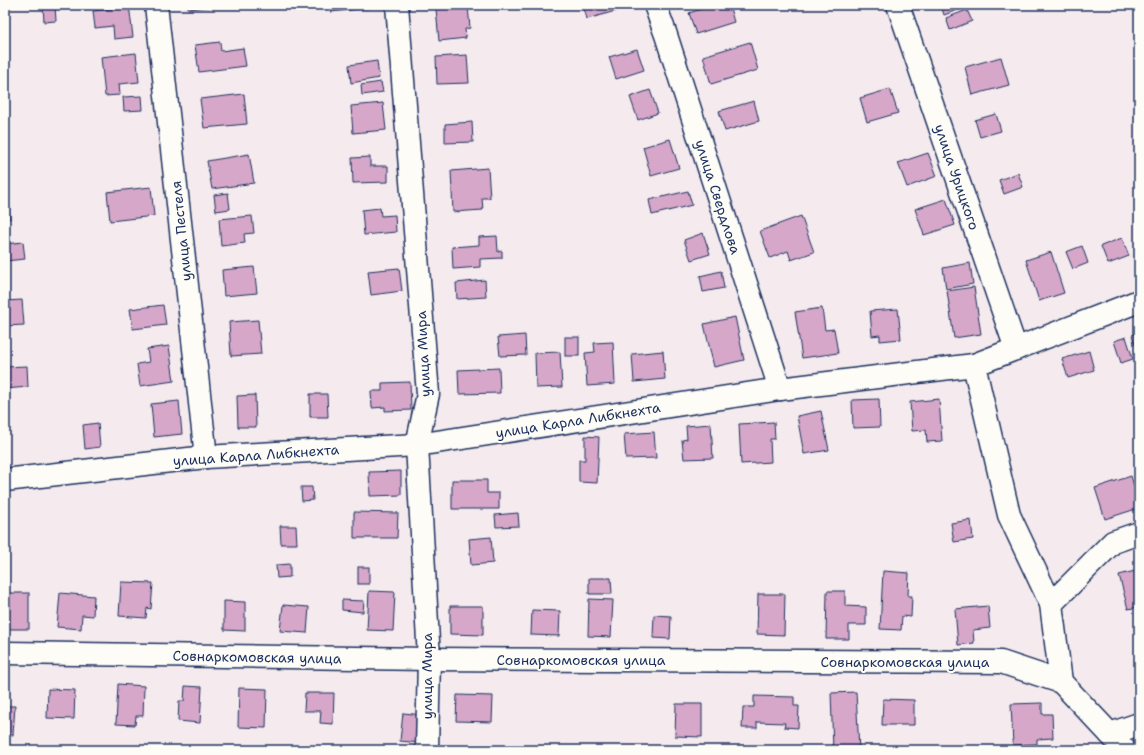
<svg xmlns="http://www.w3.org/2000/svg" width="1144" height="755" font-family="'Shantell Sans',sans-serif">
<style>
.building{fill:#d6a7c8;stroke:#1b2f5e}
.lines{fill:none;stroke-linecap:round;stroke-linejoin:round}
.minor-casing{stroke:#1b2f5e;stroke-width:25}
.minor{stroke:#fdfcf7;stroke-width:22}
.labels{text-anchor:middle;stroke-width:4;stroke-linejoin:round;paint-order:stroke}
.street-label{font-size:14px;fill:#1b2f5e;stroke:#fdfcf7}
</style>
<rect width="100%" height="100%" fill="#f5ebee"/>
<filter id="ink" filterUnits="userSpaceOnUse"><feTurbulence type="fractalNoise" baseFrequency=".025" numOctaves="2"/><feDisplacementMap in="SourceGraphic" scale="8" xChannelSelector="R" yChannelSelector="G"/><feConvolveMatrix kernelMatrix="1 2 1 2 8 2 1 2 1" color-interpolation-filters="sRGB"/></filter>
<g filter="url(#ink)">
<g class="building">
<path d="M43,5H55L56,21L44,22Z"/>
<path d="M111,5H129L133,37L114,39L113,26L95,28L93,11L112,9Z"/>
<path d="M188,5H220V6L188,9Z"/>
<path d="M330,5H369V8L331,12Z"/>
<path d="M583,5H622L623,9L587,19Z"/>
<path d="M713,5H729L734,22L696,34L689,13Z"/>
<path d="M941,5H968V6L944,15Z"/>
<path d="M468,6L470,28L465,29L466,38L439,41L436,9Z"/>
<path d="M967,10L972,21L950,30L946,18Z"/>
<path d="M220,42L221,51L243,48L246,66L199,72L195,45Z"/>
<path d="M750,42L758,70L711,84L703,56Z"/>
<path d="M637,49L644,70L616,79L609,57Z"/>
<path d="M136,53L139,82L119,84L120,95L105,96L101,57Z"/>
<path d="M467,55L469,83L437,84L436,57Z"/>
<path d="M1001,57L1009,85L972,95L965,67Z"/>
<path d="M377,61L379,78L351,83L349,65Z"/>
<path d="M381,82L383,92L362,95L361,85Z"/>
<path d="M890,89L898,113L867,122L860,98Z"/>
<path d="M650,90L658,113L638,120L630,97Z"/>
<path d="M244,94L247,124L204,128L200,99Z"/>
<path d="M142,96L143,110L124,111L123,97Z"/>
<path d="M754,101L759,121L725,131L719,111Z"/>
<path d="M383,103L386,130L353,133L351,106Z"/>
<path d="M996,114L1001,131L980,137L975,120Z"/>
<path d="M472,122L473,142L445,143V124Z"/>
<path d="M670,139L679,168L651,176L643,147Z"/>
<path d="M928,153L937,176L907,187L898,163Z"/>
<path d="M249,154L254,183L212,189L207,161Z"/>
<path d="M370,157V166H388V182L353,183L352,158Z"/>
<path d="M488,168L490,198H482L483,210L453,212L451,171Z"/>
<path d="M1018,173L1023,187L1004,194L999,180Z"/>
<path d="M151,187L154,216L110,221L107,192Z"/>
<path d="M688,191L692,205L652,215L649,200Z"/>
<path d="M228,193L230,209L216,211L214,195Z"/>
<path d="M5,195H8L10,219L5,220Z"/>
<path d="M946,199L955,225L924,235L915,209Z"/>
<path d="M380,208L381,216L395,215L396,232L364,235L362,210Z"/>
<path d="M252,216L254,233L244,234L245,243L221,246L219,219Z"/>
<path d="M801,216L814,252L791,260L788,251L770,258L760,231Z"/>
<path d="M703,233L710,254L691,260L684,240Z"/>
<path d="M497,236L498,252L502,251V258L480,259V267L453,269L452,247L479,245V237Z"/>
<path d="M1122,238L1129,256L1108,264L1101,246Z"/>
<path d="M23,242L25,259L5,261V244Z"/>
<path d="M1082,246L1088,263L1073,269L1066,252Z"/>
<path d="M1051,252L1064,293L1039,301L1026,260Z"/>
<path d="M970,263L973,284L946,289L943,268Z"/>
<path d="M254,267L257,293L224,296L222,270Z"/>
<path d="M399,268L402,291L371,295L368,271Z"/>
<path d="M721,271L724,288L703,292L700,276Z"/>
<path d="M485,280L486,297L457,299L456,283Z"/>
<path d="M974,287L981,334L954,338L947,291Z"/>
<path d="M22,300L24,325L5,326V301Z"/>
<path d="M163,305L166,325L133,329L130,309Z"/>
<path d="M822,308L825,330L834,329L838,353L802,358L795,312Z"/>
<path d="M898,309L901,339L880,341V335L872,336L870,311Z"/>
<path d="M735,317L744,360L714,367L704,324Z"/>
<path d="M258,320L261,354L231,356L229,322Z"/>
<path d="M1139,333V355L1132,335Z"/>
<path d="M525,335L526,355L500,356L498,337Z"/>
<rect x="565" y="337" width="14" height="19"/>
<path d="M1126,337L1133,359L1121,363L1114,341Z"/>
<path d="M613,342L615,384L587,386L585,353L595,352L594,343Z"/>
<path d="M169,346L174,381L140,386L137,364L149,362L147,349Z"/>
<path d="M663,351L665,379L634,382L632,354Z"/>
<path d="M1089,351L1094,370L1068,378L1062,359Z"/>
<path d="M560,352L562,387L536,388L535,353Z"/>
<path d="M27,366L28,387L5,389V367Z"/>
<path d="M499,368L500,393L459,394L458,370Z"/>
<path d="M410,382L411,410L385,411V407L372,408L371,391H382V383Z"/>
<path d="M310,394H327L328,417H310Z"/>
<path d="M255,395L256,427H238L237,396Z"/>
<path d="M879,399L880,427L853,428L852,400Z"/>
<path d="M939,399L942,441L927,442L926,430L912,431L910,402Z"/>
<path d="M179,401L182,434L154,437L151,404Z"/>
<path d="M821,411L829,450L804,454L797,416Z"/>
<path d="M774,422L775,439H770L771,462L741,464L739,424Z"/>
<path d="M98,423L100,447L85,449L83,425Z"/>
<path d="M711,424L713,458L684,459L682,440L687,439L686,426Z"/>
<path d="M654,432L656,458L626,459L624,434Z"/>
<path d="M585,436L599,437L597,483L579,482V460H585Z"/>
<path d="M401,471V495L370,496L369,472Z"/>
<path d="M1131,476L1139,503V508L1105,519L1095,488Z"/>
<path d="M452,480H487V493H499V509H452Z"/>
<path d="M301,487H312L313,500L302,501Z"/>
<path d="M354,512L398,513L397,538H354Z"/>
<path d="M518,513L519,526L496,527L495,515Z"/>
<path d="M971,520L973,539L954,542L951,523Z"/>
<path d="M280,526H296L297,544H281Z"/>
<path d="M491,537L493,563L471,565L469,539Z"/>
<path d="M290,564V577L277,578L276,565Z"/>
<rect x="358" y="567" width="11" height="17"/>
<path d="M1139,570V607L1128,609L1119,575Z"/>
<path d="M883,571L909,573L908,596H912L911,617L902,616L901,630L880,629Z"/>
<path d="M589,578H611L612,594H589Z"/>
<path d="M121,582L153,583L151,609L147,608L146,618L119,616Z"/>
<path d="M369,591L395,592L393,631L367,630Z"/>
<path d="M827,591H845V606L866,607V625H849V639H826Z"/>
<rect x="5" y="593" width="24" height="36"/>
<path d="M60,593L94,596L93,616L82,615L81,629L57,627Z"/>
<path d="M758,594H785L784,635L757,634Z"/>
<path d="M589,599L613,600L611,637L588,636Z"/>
<path d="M342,600L364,601L363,612L342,610Z"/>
<path d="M224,601L245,602V631L224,630Z"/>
<path d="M283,605L309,607L307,633L280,631Z"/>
<path d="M450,606H483V635L450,634Z"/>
<path d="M988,606L990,628L973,630L974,643L958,645L955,609Z"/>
<path d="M532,610L560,611L559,636L531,635Z"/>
<path d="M654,615L671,616L670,639L653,638Z"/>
<path d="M118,684L144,686L143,716H136L135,725L116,724Z"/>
<path d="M185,686L202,687L200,723L178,721L179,701H184Z"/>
<path d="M5,688H8L7,706H15L13,735L5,734Z"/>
<path d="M239,688L267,689L266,728L238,727Z"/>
<path d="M48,689L75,690L74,719L47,718Z"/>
<path d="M856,692L859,750H833L831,693Z"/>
<path d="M305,693H334L333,724L320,723L321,711H304Z"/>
<path d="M457,695L493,696L492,722L456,721Z"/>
<path d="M754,696L794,697V706H799L798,728L784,727L785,723L757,722V728H742L743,707H754Z"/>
<path d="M883,699L914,700V725H882Z"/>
<path d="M1042,703V714H1052L1053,738L1037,739V744L1013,745L1011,704Z"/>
<path d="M676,704H702V737L675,736Z"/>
<path d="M403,713L424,715L421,743L400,741Z"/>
</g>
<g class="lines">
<g class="minor-casing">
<g id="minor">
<path d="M156,5L206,457"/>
<path d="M397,5L428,394L417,445L429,659L427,750"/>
<path d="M655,5L666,35L780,389"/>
<path d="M898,5L1016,349"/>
<path d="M974,365L1009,515L1051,604L1061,682"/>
<path d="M5,480L206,457L417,445L780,389L974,365L1139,301"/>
<path d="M1051,604L1113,542L1139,533"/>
<path d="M5,653L429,659L1001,662L1061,682L1125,750"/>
<path d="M1110,734L1139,724"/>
</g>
</g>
<use href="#minor" class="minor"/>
</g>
</g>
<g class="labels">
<g class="street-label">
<text transform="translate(957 177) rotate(71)" y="5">улица Урицкого</text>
<text transform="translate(718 197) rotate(72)" y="5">улица Свердлова</text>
<text transform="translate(181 231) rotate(-96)" y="5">улица Пестеля</text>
<text transform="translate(423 354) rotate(-93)" y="5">улица Мира</text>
<text transform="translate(578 420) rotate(-9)" y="5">улица Карла Либкнехта</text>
<text transform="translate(256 455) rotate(-4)" y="5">улица Карла Либкнехта</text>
<text transform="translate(257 657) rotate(1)" y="5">Совнаркомовская улица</text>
<text x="581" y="665">Совнаркомовская улица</text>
<text x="905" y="667">Совнаркомовская улица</text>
<text transform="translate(427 676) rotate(-90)" y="5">улица Мира</text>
</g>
</g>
<rect width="1144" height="755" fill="none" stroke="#fdfcf7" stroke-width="20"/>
<rect x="10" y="10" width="1124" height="735" fill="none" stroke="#1b2f5e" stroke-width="1.5" filter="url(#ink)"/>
</svg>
